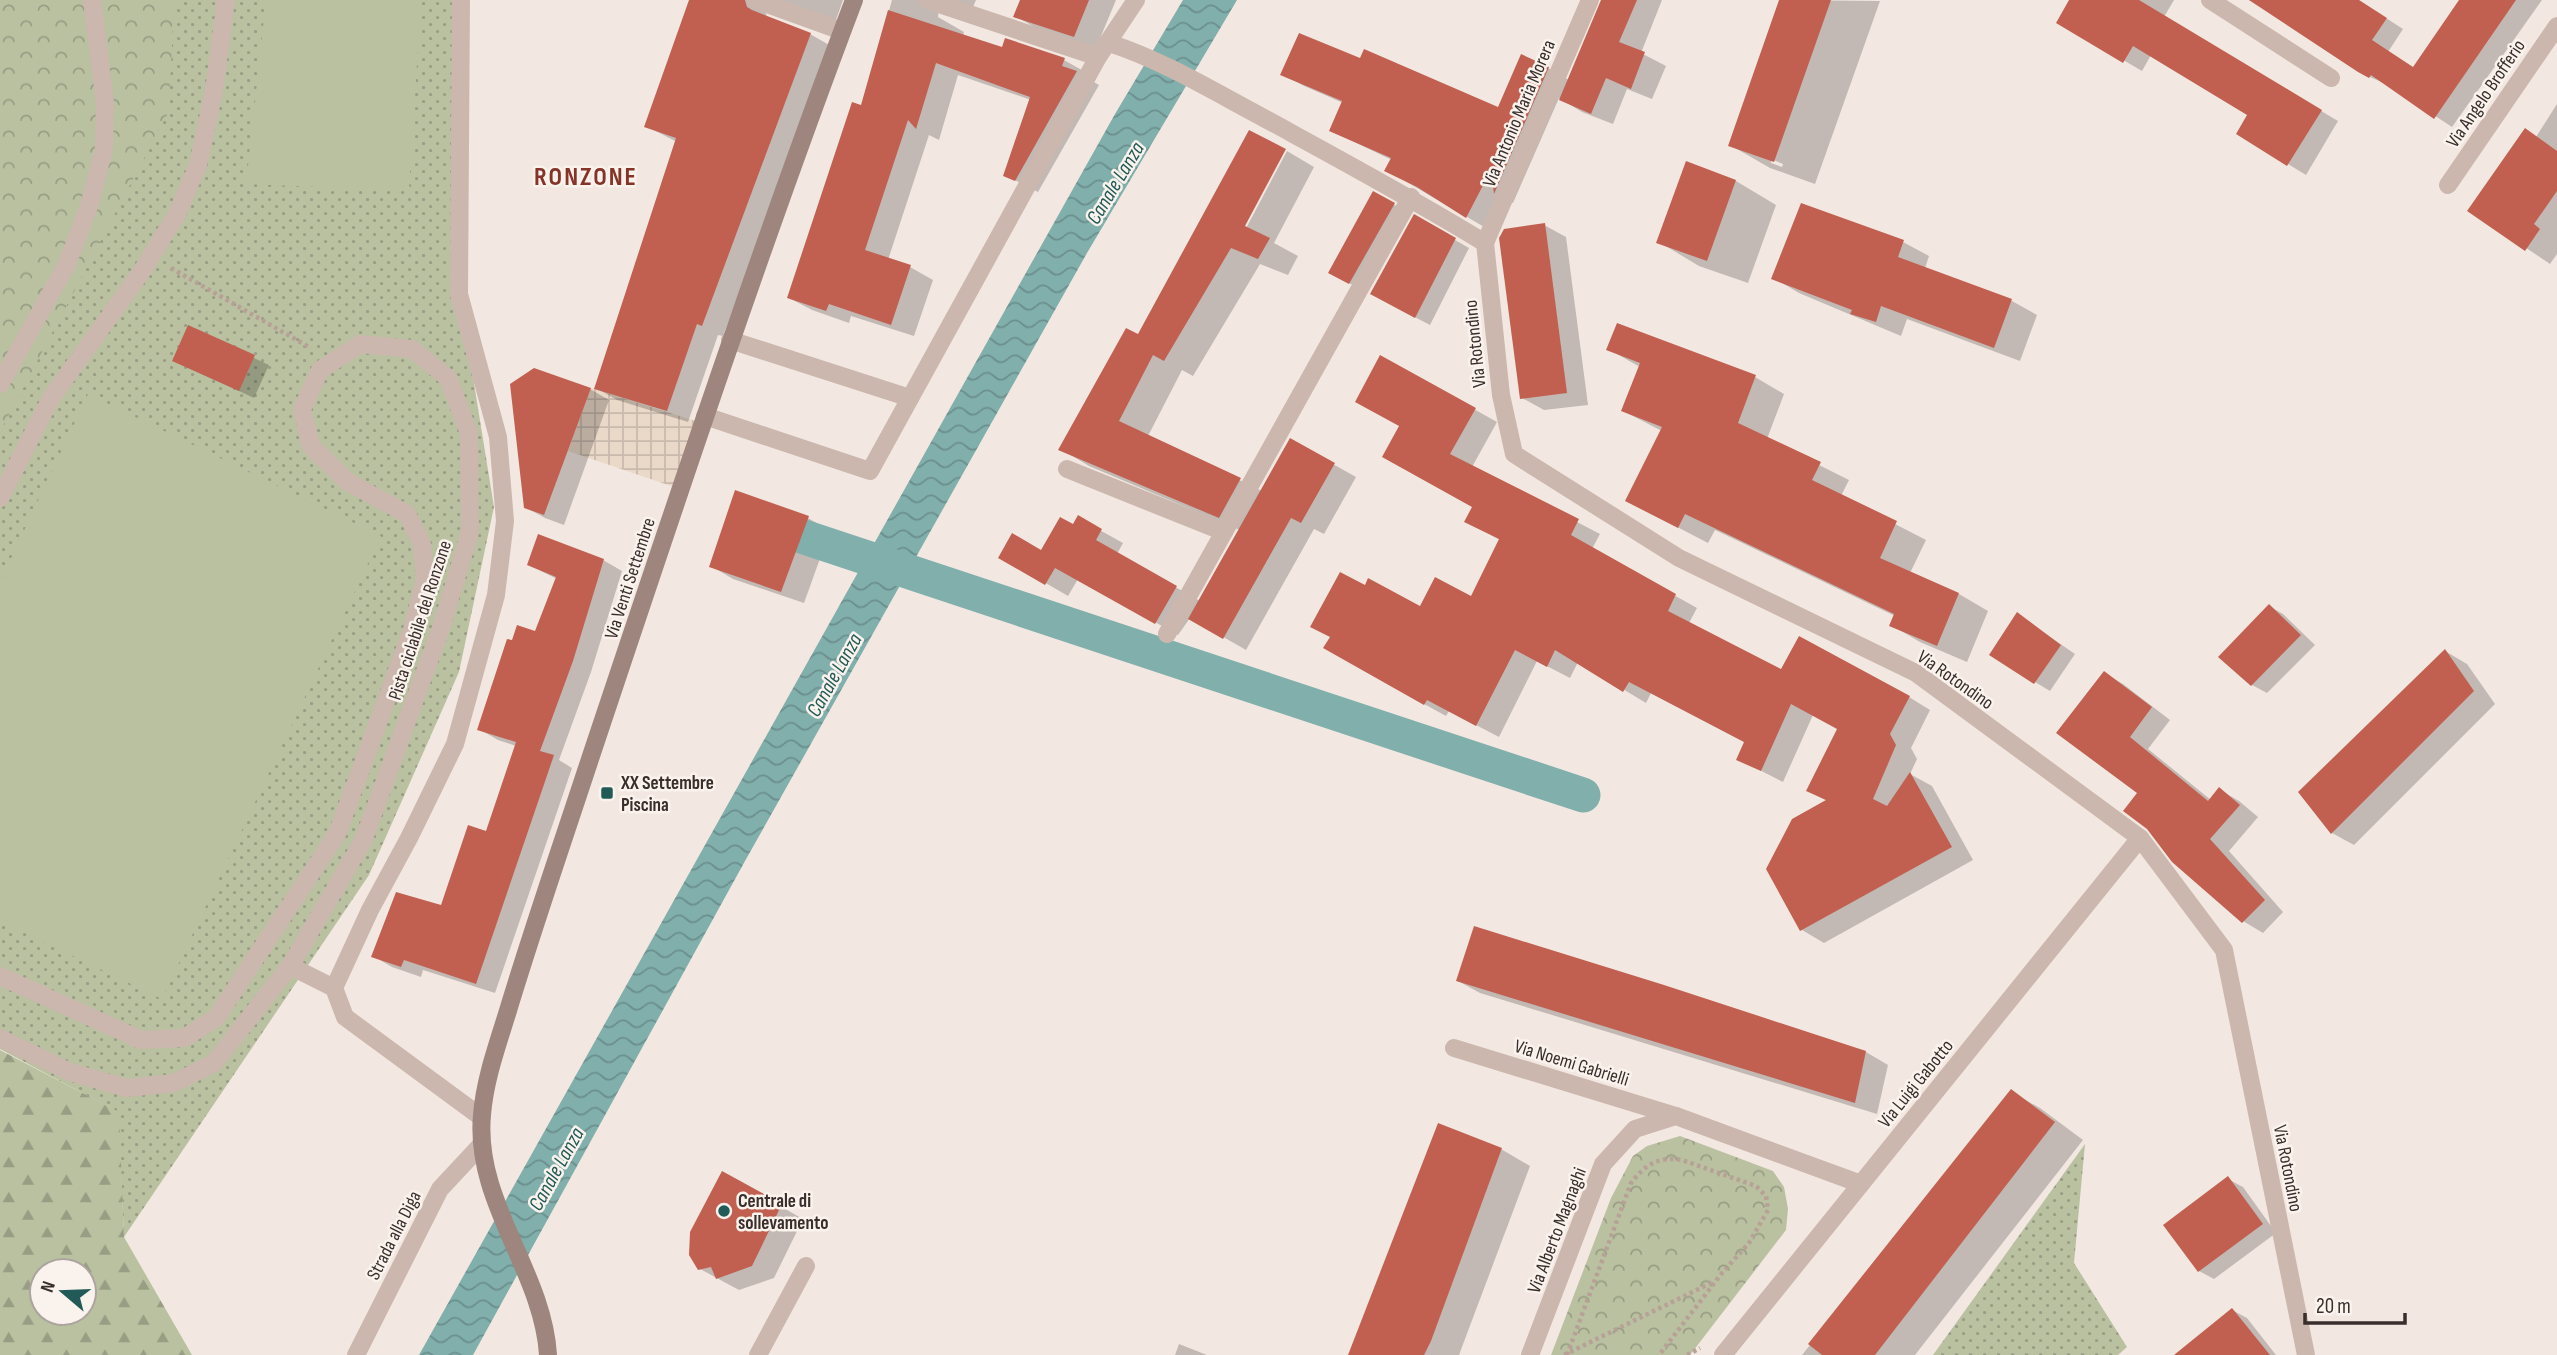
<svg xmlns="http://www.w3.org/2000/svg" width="2557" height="1355" font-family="'Sofia Sans Condensed',sans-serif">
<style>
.grass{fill:url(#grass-dots)}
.forest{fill:url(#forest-firs);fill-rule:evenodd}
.park{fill:url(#park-crowns)}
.pitch{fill:#bac1a1}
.plaza{fill:url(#plaza-grid)}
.water{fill:url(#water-waves)}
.shadow{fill:#0003;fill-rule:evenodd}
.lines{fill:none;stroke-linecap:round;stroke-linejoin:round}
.canal{stroke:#81afac;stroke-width:35}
.building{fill:#c16050}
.path{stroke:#b7a197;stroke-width:4.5;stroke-dasharray:3.5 3.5;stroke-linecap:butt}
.street{stroke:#cbb7ad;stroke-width:18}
.secondary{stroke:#9e867e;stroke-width:18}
.poi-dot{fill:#225a57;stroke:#faf3ed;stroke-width:2.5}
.labels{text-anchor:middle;stroke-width:5;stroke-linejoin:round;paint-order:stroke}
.street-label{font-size:19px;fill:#392e2b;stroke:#faf3ed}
.poi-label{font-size:19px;font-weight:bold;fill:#392e2b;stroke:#faf3ed;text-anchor:start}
.water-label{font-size:21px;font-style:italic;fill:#225a57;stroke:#faf3ed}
.district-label{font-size:26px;font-weight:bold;letter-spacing:2px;fill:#853427;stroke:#faf3ed}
</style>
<defs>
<pattern id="grass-dots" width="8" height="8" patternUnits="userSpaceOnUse" patternTransform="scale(1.75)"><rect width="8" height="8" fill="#bac1a1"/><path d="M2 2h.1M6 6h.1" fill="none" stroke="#989d83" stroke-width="1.8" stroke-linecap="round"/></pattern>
<pattern id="forest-firs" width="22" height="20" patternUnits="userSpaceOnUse" patternTransform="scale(1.75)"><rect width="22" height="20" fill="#bac1a1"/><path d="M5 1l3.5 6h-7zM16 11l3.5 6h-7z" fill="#989d83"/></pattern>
<pattern id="park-crowns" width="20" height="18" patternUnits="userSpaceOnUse" patternTransform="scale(1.75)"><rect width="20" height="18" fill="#bac1a1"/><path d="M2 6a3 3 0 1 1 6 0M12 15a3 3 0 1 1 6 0" fill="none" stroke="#989d83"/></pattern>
<pattern id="plaza-grid" width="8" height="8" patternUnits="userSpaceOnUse" patternTransform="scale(1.75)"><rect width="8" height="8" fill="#ead8c9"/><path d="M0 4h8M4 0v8" fill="none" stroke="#c9baad"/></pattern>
<pattern id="water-waves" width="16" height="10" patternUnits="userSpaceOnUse" patternTransform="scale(1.75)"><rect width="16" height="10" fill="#81afac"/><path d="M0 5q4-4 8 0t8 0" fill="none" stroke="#6b8f8c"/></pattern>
</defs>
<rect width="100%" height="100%" fill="#f3e8e1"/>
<g class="grass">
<path d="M0,0H457L456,272L494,507L459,672L369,875L124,1237L118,1112L0,1049Z"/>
<path d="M2085,1144L2074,1263L2127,1347L2118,1355H1933Z"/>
</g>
<path class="forest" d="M0,1050L119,1112L124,1237L192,1355H0ZM42,1271H84V1313H42Z"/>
<g class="park">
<path d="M0,0H174L169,111L0,432Z"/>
<path d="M1680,1136L1773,1171L1784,1187L1788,1209L1786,1230L1690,1355H1551L1611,1198L1633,1156L1647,1146Z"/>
</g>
<g class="pitch">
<path d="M266,0H421L409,191L246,184Z"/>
<path d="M88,394L381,536L162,999L0,921V582Z"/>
</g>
<path class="plaza" d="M591,388L702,423L680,489L568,451Z"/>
<path class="water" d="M1183,0H1237L1087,253L745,861L473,1355H419L1115,114Z"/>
<g class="shadow">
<path d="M691,0H843L836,20L765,9L767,18L810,34L831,46L723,336L718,335L688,422L617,400L596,388L677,142L646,126Z"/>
<path d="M892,0H976L973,7L939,9L938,17L964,32L963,36L1003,49L1064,60L1087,73L1085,77L1099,85L1038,192L1005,175L1031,100L958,75L939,140L929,135L888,260L910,267L933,280L914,336L851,316L849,323L812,310L789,298L862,107Z"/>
<path d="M1021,0H1116L1096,48L1038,29L1015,16Z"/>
<path d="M1602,0H1662L1641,53L1666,66L1652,99L1627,89L1613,124L1582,112L1559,98L1513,203L1502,197L1486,228L1405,181L1392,160L1331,131L1343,103L1302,85L1283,74L1361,61L1499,109L1548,68L1569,80Z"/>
<path d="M1781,0L1880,1L1815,184L1770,168L1730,145ZM1771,159L1783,164L1782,167L1771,163Z"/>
<path d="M2096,0H2174L2164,17L2338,121L2306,175L2238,133L2250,114L2151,55L2142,71L2077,33Z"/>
<path d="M2249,0H2358L2403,29L2388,52L2414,69L2461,0H2542L2452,127L2388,85L2370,77Z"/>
<path d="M2557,104V254L2550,264L2470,210L2536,137Z"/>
<path d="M1287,151L1314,167L1274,243L1298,256L1288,275L1260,264L1193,376L1182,370L1148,436L1262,491L1290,440L1356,477L1324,534L1314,529L1246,650L1190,618L1178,635L1078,579L1068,596L1001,557L1042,552L1074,526L1078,518L1123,543L1117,554L1200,601L1240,530L1089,466L1061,449L1139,337L1240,233L1243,234Z"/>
<path d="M1687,164L1736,181L1776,205L1748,283L1699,266L1659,242Z"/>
<path d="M1374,193L1408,213L1365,291L1345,281Z"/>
<path d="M1802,205L1903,242L1929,256L1925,268L2012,301L2037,315L2020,361L1907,319L1901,336L1799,293L1774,278Z"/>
<path d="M1415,217L1469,248L1430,325L1386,302Z"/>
<path d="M1544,225L1566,237L1588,405L1544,410L1522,398Z"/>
<path d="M189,327L269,365L254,398L174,361Z"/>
<path d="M1608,349L1755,377L1784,394L1767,439L1849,480L1841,496L1926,540L1910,573L1959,594L1988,611L1967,662L1920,642L1891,625L1895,616L1715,530L1708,543L1627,501L1662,431L1623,411L1640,367Z"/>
<path d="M1381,357L1497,422L1472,467L1600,534L1592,549L1697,608L1689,623L1782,671L1909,697L1930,710L1911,748L1917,759L1910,774L1932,786L1973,860L1824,943L1802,930L1768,869L1827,801L1808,790L1839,729L1813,715L1783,782L1738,759L1746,743L1651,693L1646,703L1578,662L1570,678L1537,661L1499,737L1449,711L1446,716L1382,681L1366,588L1421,608L1472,598L1500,540L1466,521L1474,506L1401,426Z"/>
<path d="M590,389L609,400L564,525L545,518L525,507Z"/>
<path d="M808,518L830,531L804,603L733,579L711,566Z"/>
<path d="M603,560L622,571L591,672L559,760L572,768L495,993L423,970L421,977L392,967L373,956L442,907L487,833L516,746L498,740L479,729L513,643L536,633L557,579L529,565Z"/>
<path d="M2269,606L2283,614L2315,645L2267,693L2252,685L2220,657Z"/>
<path d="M2018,615L2075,654L2050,691L2035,682Z"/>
<path d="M2445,651L2467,664L2495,704L2354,845L2332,833Z"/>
<path d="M2104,673L2123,684L2170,720L2148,749L2211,800L2220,790L2239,801L2258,817L2229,851L2283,912L2263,933L2243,921L2139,793Z"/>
<path d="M1458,981L1866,1052L1888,1065L1877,1114L1480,993Z"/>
<path d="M2011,1092L2040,1108L2083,1140L1915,1355H1802Z"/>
<path d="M1501,1149L1530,1166L1459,1355H1350Z"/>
<path d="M722,1173L803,1219L774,1278L739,1290L700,1269Z"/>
<path d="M2228,1179L2243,1187L2276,1233L2214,1279L2199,1271Z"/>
<path d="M2232,1310L2247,1318L2276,1355H2183Z"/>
<path d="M1179,1344L1207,1355H1175Z"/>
</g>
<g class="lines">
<path class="canal" d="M801,536L1583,795"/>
</g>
<g class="building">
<path d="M689,0H745L747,7L752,10L811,33L702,326L697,324L667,411L594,389L676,138L644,127Z"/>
<path d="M1020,0H1089L1074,37L1013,17Z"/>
<path d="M1601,0H1637L1619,42L1645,52L1631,89L1606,78L1591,114L1559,100Z"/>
<path d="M1779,0H1831L1774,162L1728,146Z"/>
<path d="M2069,0H2139L2322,110L2287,166L2236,134L2247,115L2133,46L2123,63L2056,23Z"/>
<path d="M2249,0H2359L2387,18L2372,40L2413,67L2459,0H2516L2434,119L2371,75L2369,78L2358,72Z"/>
<path d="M888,10L1002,47L1005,38L1065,58L1062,66L1077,71L1015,181L1003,176L1030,97L936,63L916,129L908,120L865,250L911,265L891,325L829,304L826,311L787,298L852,102L861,105Z"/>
<path d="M1299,33L1360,58L1364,49L1498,107L1521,54L1549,67L1494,194L1491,170L1466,218L1417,187L1384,171L1391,158L1329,131L1342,101L1280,75Z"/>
<path d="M2525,128L2557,151V191L2534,224L2540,229L2525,251L2467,211Z"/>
<path d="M1249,130L1286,149L1245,226L1270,238L1258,259L1231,248L1164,361L1153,355L1119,421L1241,478L1219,518L1058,450L1126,328L1138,334Z"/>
<path d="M1686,161L1736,180L1707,261L1656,243Z"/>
<path d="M1373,191L1395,203L1349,284L1328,273Z"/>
<path d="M1801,203L1904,240L1898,257L2012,299L1994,348L1881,306L1876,322L1850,314L1852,310L1771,279Z"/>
<path d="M1414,214L1456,238L1415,318L1370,294Z"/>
<path d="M1545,223L1567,393L1520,399L1499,238L1504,229Z"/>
<path d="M1617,323L1756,375L1738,423L1821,462L1812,480L1897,521L1880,558L1959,593L1937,646L1889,626L1894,614L1685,514L1678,528L1625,501L1662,427L1621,411L1640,363L1606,350Z"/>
<path d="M188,325L255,355L239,391L172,361Z"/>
<path d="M1380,355L1476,408L1450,454L1579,519L1571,535L1676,594L1668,611L1781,669L1799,636L1910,696L1890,734L1896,745L1873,799L1887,806L1910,772L1952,847L1800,931L1766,869L1792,819L1826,800L1806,791L1837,729L1791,704L1761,771L1736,760L1744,742L1629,682L1623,692L1555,650L1547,667L1515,650L1476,726L1427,700L1424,705L1323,648L1330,637L1310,627L1340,572L1365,585L1368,578L1420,606L1435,577L1471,596L1499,539L1464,522L1472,507L1382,457L1399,426L1355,402Z"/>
<path d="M534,368L591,388L544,515L524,508L510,384Z"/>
<path d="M1290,438L1335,463L1301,523L1291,518L1223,639L1188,619Z"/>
<path d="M735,490L809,516L781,592L709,567Z"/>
<path d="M1078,515L1102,529L1096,540L1177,586L1155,624L1055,568L1045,585L998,558L1012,533L1041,550L1060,517L1073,524Z"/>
<path d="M538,534L604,559L573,661L540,751L554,755L476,984L404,960L401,967L371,957L396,892L441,905L468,825L486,831L516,742L477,730L507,639L512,640L517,625L535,631L556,577L527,565Z"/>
<path d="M2269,604L2301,635L2251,686L2218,657Z"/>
<path d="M2017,612L2061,645L2034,684L1989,655Z"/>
<path d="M2445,649L2474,691L2331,834L2298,792Z"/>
<path d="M2104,671L2152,707L2130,737L2208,801L2219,787L2240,805L2210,839L2265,900L2242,923L2172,862L2147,829L2123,811L2137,793L2056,733Z"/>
<path d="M1474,926L1664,985L1866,1051L1855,1103L1456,981Z"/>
<path d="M2011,1089L2055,1122L1875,1355H1822L1808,1344Z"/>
<path d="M1438,1123L1502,1148L1431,1341L1424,1355H1348Z"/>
<path d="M722,1171L782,1204L752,1266L716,1279L711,1267L698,1270L689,1255L690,1232Z"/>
<path d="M2228,1176L2263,1224L2198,1272L2163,1225Z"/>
<path d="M2232,1308L2270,1355H2174Z"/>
</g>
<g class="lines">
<g class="path">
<path d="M171,268L309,347"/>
<path d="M1564,1355L1715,1281"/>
<path d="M1567,1355L1631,1183C1645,1165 1658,1156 1682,1160L1756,1186L1766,1196L1768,1210L1749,1243L1722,1273L1659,1355"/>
<path d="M1687,1355L1700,1348"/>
</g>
<g class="street">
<path d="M756,0L842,31"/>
<path d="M927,0L1098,57"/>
<path d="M2210,0L2331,78"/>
<path d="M1109,43C1162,60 1213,91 1262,117C1337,158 1412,198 1485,243L1501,395L1514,454L1679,558L1916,673L2140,838L2224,950L2306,1355"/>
<path d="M2448,185L2557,26"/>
<path d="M1485,243L1590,0"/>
<path d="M730,340L910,398"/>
<path d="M0,384L67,264L89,206L104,149L105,103L92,0"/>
<path d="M705,416L870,471L1098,57L1136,0"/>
<path d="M1067,469L1224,532"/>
<path d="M0,498L51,398L142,271L177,214L198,165L214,91L226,0"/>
<path d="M1167,634L1411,197"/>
<path d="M290,966L334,988L345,1017L481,1117"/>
<path d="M0,976L141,1040L184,1038L216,1018L337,834L413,627L425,579L422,544L407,514L348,482L311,446L302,409L320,370L360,344L412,349L448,378L469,433L470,532L441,628L363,841L290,966L214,1063L174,1083L127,1088L70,1072L0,1038"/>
<path d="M334,988L370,910L409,838L455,744L496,595L505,521L498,437L459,294L461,0"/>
<path d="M1454,1048L1676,1116"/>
<path d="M356,1355L440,1189L482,1144"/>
<path d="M758,1355L806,1266"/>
<path d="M1530,1355L1603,1164L1635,1129L1676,1116L1861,1184"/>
<path d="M1723,1355L2140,838"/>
</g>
<path class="secondary" d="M548,1355C543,1271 474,1202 482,1115C485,1077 499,1041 510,1004C535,922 563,841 590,759C675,505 759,251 854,0"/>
</g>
<g class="poi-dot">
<rect x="600" y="786" width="14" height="14" rx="3.5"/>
<circle cx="724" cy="1211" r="7"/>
</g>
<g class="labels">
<g class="street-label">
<text transform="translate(2485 93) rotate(-56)" y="7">Via Angelo Brofferio</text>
<text transform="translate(1518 113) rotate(-67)" y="7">Via Antonio Maria Morera</text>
<text transform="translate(1474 344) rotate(-96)" y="7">Via Rotondino</text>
<text transform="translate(629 578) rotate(-72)" y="7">Via Venti Settembre</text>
<text transform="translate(419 620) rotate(-72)" y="7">Pista ciclabile del Ronzone</text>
<text transform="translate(1956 679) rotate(35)" y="7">Via Rotondino</text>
<text transform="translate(1572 1062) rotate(17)" y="7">Via Noemi Gabrielli</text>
<text transform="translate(1915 1083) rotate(-51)" y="7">Via Luigi Gabotto</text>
<text transform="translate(2289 1168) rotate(79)" y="7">Via Rotondino</text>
<text transform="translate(1556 1230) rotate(-69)" y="7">Via Alberto Magnaghi</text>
<text transform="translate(393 1235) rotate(-63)" y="7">Strada alla Diga</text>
</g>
<g class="poi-label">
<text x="621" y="789">XX Settembre<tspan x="621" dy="22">Piscina</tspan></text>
<text x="738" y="1207">Centrale di<tspan x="738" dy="22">sollevamento</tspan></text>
</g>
<g class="water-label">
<text transform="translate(1115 183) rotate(-59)" y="7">Canale Lanza</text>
<text transform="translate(834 675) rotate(-61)" y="7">Canale Lanza</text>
<text transform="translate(556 1169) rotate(-61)" y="7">Canale Lanza</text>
</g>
<g class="district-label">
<text x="586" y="185">RONZONE</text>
</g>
</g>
<g transform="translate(63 1292) rotate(289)"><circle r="33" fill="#faf3ed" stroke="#ada49f" stroke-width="2"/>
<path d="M0-5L12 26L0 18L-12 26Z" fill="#225a57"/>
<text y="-10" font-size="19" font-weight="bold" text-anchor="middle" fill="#392e2b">N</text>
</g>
<path d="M2305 1313v10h100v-10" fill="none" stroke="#392e2b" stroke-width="3.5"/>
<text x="2316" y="1313" font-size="21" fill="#392e2b" stroke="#faf3ed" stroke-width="5" paint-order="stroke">20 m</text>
</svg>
